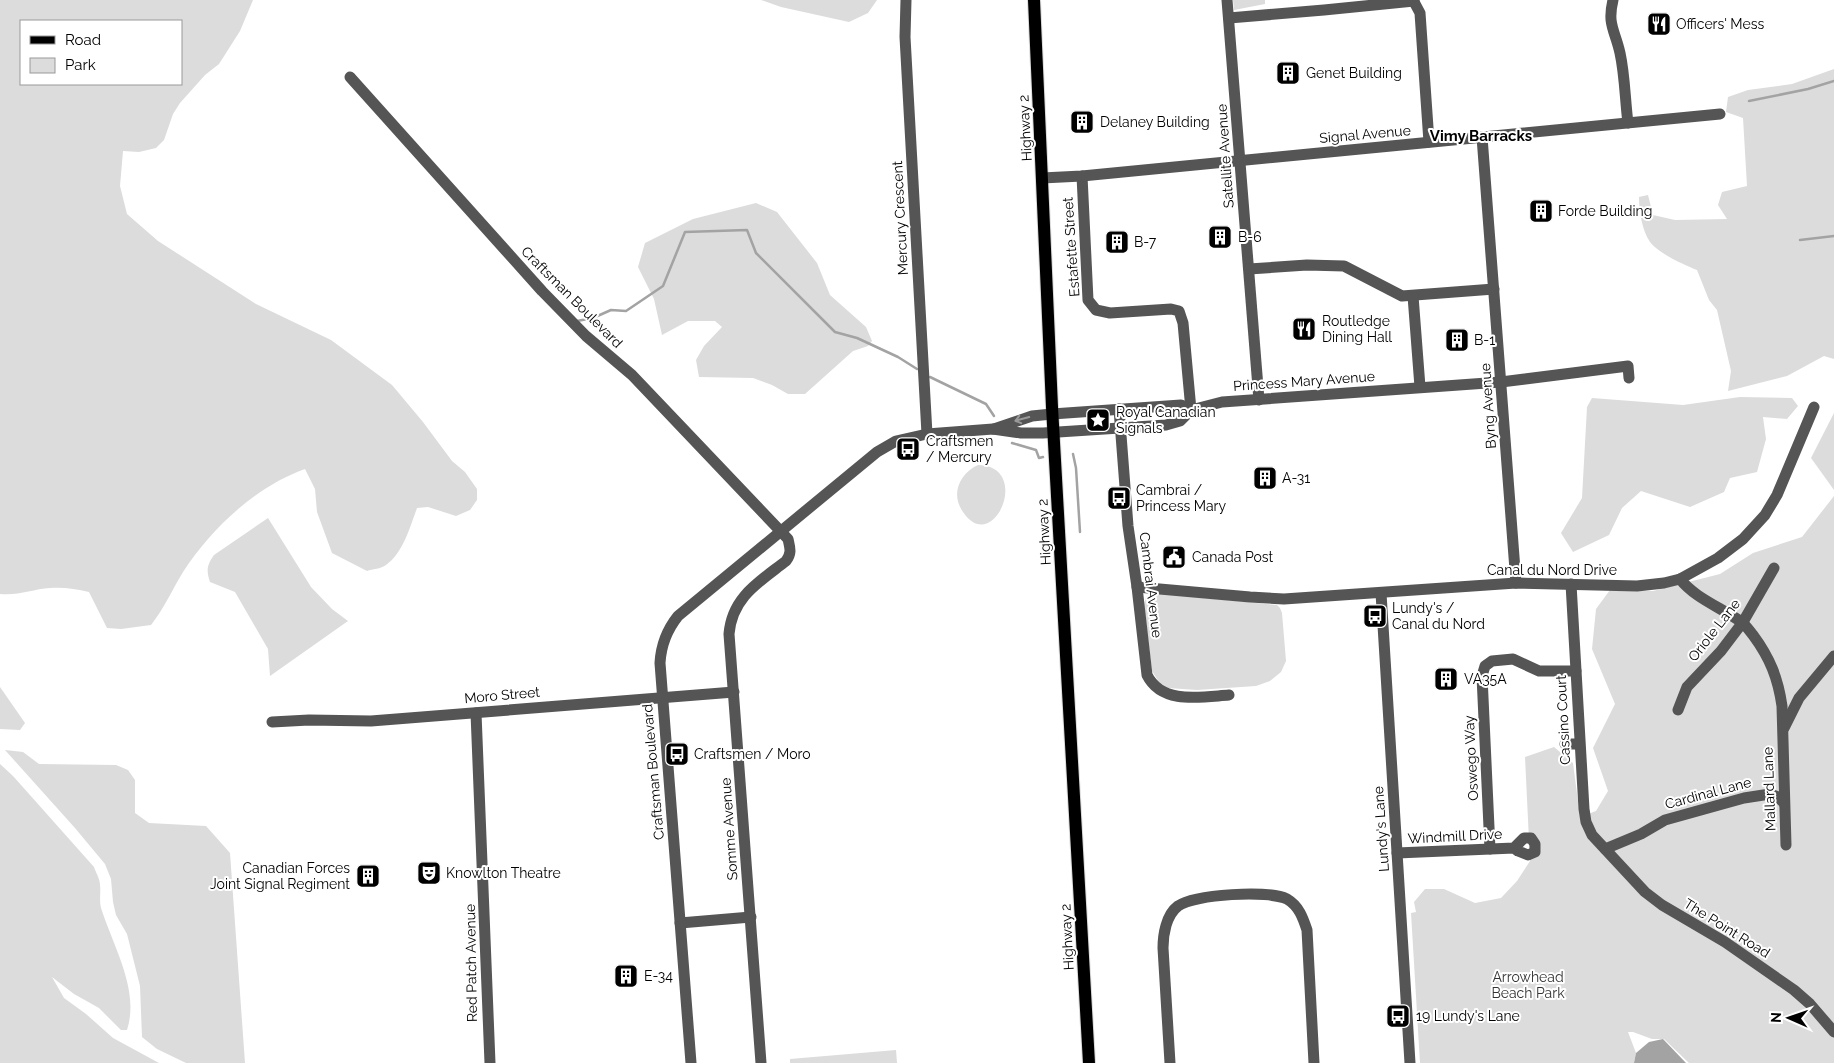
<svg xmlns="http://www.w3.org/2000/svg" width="1834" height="1063" font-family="Raleway,sans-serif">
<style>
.green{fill:#dcdcdc;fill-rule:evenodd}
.water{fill:#a3a3a3}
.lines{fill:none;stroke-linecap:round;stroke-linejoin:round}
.stream{stroke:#a3a3a3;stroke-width:2.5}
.major-casing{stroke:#dbdbdb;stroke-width:14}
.minor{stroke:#555;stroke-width:11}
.major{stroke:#000;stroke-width:12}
.oneway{stroke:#999}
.labels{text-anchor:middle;stroke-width:4;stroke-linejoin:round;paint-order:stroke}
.poi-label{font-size:14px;fill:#000;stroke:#fff;text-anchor:start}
.street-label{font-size:14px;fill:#000;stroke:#fff}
.park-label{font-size:14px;fill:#333;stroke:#fff}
.neighbourhood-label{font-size:15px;font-weight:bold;fill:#000;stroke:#fff}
</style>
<rect width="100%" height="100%" fill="#fff"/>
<g class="green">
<path d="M0,0H253L240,31L219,64L205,75L180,103L173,114L164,140L156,148L139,152L123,151L120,186L127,214L158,241L256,304L331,340L392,385L423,422L452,461L465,472L477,489V500L470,510L456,516L428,507L417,508C410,527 403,553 386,565C381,569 372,569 367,571L332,553L317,512L315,489L305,469C255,487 212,528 183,572C172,590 165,607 151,625L121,629L107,628L89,592C76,589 64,587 50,588C33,589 18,596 0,594ZM21,21H181V84H21Z"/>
<path d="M761,0H877L868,13L849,22L781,7Z"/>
<path d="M1233,0H1265V4L1234,10Z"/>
<path d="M1834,69V359L1824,356L1787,376L1728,391L1731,371L1717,310L1709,300L1697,270C1684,265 1658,253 1650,242C1642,230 1639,211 1639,197L1648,195L1653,215L1675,220L1727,219L1718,205L1722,192L1747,186L1743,118L1726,112L1728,97L1748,90L1792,84Z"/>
<path d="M756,203L777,212L817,263L830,295L866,327L872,341L868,346L853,351L805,394H788L772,385L753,378L699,377L696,360L704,346L722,327L715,321H688L662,335L654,299L638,267L645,243L693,219Z"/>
<path d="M1740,397L1792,398L1798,406L1787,419L1763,417L1766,439L1757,472L1730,478L1724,492L1690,507L1641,491L1622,508L1609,535L1573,552L1561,533L1582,498L1587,407L1592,398L1683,405Z"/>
<path d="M1834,413V490L1811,458Z"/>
<path d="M978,465C1033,466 993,557 963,512C950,494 960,473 978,465Z"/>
<path d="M1834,496V1063H1689L1664,1039H1652L1633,1032H1628L1636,1053L1634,1063H1420L1411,913L1416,912L1414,902L1425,889H1444L1475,903L1501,898L1517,881L1530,861L1525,757L1554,747L1573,763L1580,817L1596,811L1608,791L1593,748L1615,704L1592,649L1596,609L1610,590L1653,591L1720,574L1753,553L1802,537Z"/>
<path d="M268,518L311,587L332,609L348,621L270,676L268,649L235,592L210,582C206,570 207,565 214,555Z"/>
<path d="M1153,593L1277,605L1280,608L1282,613L1286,661L1281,672L1270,681L1256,686L1197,690L1168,688L1159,682L1152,671L1144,605L1146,597Z"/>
<path d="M0,687L25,723L20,730L0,729Z"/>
<path d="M5,750L23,752L39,764L116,765L128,770L135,780V813L149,823L206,826L230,853L245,1063H186L157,1049L142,1037L140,986L127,934L116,915L113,902L111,879L105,864L75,828Z"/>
<path d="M0,764L13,776L94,867C96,873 100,879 100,885C101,892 99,900 101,908C113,946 140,990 127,1030H121L99,1008L74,994L52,977L64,998L86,1014L113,1038L159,1063H0Z"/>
<path d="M896,1050L897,1063H790V1059Z"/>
</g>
<path class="water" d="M1663,1039L1686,1063H1634L1636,1053L1649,1042Z"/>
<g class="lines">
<g class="stream">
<path d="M1749,101L1808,89L1834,81"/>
<path d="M1800,240L1834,236"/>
<path d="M577,321L593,318L611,310L626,311L663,286L685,232L747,230L756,253L835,332L857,338L898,357L917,369"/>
<path d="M930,377L986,404L994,416"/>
<path d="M1012,443L1036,450L1039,458L1043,457"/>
<path d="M1073,454L1076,468L1080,532"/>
</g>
<g class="major-casing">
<path id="major" d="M1034,0L1052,407L1089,1063"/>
</g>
<g class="minor">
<path d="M906,0L905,37L927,434"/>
<path d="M1227,0L1259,400"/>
<path d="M1413,0L1420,13L1429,142"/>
<path d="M1613,0C1607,25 1615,30 1620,53C1625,76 1625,100 1628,123"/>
<path d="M1229,18L1324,10L1414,1"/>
<path d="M350,77L542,291L586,336L632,375L788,539C790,548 792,553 786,561C759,582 732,597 729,634L761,1063"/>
<path d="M1482,137L1516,583"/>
<path d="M1082,176L1088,300L1096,310L1110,313L1171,309L1179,311L1183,323L1191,410"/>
<path d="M1042,178L1082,176L1720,114"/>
<path d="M1249,269L1307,265L1344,266L1402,296L1494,289"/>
<path d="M1413,296L1420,387"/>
<path d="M1119,409L1128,526L1137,587L1147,675C1162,705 1201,697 1229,695"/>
<path d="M994,429L1032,416L1052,414L1181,405L1191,410"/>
<path d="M1680,579C1695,598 1720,607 1740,621C1745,624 1749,630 1753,635C1770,658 1778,678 1782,706L1786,845"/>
<path d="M1571,584L1584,809L1586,822L1592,835L1645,892L1662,905L1725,942L1794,990L1810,1004L1834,1032"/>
<path d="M1137,587L1250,597L1284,599L1516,583L1637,586L1664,583L1680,579L1718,558L1743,539L1765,515L1777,495L1814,407"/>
<path d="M1381,593L1410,1063"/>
<path d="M1678,710L1687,687L1721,651L1743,622L1774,568"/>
<path d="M476,713L490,1063"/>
<path d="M272,722L309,720L371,721L734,692"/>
<path d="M1784,728L1799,698L1834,656"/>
<path d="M1565,744H1579"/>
<path d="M1490,849L1482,676L1485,666L1492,661L1513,659L1539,671H1576"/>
<path d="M1605,849L1641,834L1665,820L1744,798L1770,794L1778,797L1784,803"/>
<path d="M1397,853L1514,848L1518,851L1528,855L1535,852V844L1531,838H1524L1514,848"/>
<path d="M680,923L751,917"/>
<path d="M691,1063L660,663C661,645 666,631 678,616L877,452L896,441L927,434L993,429L1021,433H1043L1166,425L1180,421L1191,410L1222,402L1501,382L1628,366L1629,378"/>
<path d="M1170,1063L1163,948C1163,935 1166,915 1178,906C1195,894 1268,890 1287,899C1299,906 1303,918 1307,930L1314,1063"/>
</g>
<use href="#major" class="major"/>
</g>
<defs><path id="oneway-shaft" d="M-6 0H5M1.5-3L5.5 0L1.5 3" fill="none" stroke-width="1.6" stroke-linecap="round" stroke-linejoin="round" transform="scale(1.25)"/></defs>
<use class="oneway" href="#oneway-shaft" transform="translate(1022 419) rotate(165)"/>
<defs>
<g id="restaurant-square" transform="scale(1.25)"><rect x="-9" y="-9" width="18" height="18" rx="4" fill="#000" stroke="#fff"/><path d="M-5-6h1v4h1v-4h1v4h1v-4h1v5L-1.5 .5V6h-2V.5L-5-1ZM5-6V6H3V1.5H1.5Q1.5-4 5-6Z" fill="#fff"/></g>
<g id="building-square" transform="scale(1.25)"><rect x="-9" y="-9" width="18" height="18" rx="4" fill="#000" stroke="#fff"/><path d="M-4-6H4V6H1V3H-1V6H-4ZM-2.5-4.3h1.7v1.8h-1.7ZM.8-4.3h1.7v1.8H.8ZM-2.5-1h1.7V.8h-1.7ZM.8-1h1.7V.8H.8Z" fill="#fff"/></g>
<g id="sight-square" transform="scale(1.25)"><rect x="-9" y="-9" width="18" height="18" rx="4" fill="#000" stroke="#fff"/><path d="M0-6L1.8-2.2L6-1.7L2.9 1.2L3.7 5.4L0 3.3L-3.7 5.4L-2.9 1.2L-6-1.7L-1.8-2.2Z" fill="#fff"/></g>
<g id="bus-square" transform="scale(1.25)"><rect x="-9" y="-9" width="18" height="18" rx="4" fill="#000" stroke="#fff"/><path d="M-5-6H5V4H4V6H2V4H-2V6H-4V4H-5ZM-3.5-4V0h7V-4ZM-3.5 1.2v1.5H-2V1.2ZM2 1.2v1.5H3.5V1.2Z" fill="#fff"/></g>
<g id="civic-square" transform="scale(1.25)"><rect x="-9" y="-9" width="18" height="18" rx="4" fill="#000" stroke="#fff"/><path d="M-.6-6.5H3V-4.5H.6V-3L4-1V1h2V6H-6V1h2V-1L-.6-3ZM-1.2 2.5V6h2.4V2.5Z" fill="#fff"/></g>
<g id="theatre-square" transform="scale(1.25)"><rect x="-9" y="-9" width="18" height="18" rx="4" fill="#000" stroke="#fff"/><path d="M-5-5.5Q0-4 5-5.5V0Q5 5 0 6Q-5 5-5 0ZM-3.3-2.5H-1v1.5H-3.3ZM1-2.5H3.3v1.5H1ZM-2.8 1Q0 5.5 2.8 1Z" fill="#fff"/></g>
</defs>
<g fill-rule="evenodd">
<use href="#restaurant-square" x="1659" y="24"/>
<use href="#building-square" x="1288" y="73"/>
<use href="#building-square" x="1082" y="122"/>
<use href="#building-square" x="1541" y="211"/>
<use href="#building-square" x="1220" y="237"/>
<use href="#building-square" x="1117" y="242"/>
<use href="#restaurant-square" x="1304" y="329"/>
<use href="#building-square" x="1457" y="340"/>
<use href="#sight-square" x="1098" y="420"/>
<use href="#bus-square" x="908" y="449"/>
<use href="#building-square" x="1265" y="478"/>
<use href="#bus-square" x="1119" y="498"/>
<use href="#civic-square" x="1174" y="557"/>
<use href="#bus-square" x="1375" y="616"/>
<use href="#building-square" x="1446" y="679"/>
<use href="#bus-square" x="677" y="754"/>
<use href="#theatre-square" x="429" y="873"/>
<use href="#building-square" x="368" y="876"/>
<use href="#building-square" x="626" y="976"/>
<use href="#bus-square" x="1398" y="1016"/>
</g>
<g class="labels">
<g class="poi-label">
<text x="1676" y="29">Officers' Mess</text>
<text x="1306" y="78">Genet Building</text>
<text x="1100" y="127">Delaney Building</text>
<text x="1558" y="216">Forde Building</text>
<text x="1238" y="242">B-6</text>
<text x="1134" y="247">B-7</text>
<text x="1322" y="326">Routledge<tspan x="1322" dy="16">Dining Hall</tspan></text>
<text x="1474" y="345">B-1</text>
<text x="1116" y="417">Royal Canadian<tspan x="1116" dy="16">Signals</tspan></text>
<text x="926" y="446">Craftsmen<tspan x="926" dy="16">/ Mercury</tspan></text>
<text x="1282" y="483">A-31</text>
<text x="1136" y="495">Cambrai /<tspan x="1136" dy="16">Princess Mary</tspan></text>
<text x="1192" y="562">Canada Post</text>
<text x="1392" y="613">Lundy's /<tspan x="1392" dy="16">Canal du Nord</tspan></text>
<text x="1464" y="684">VA35A</text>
<text x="694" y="759">Craftsmen / Moro</text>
<text x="350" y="873" text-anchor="end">Canadian Forces<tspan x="350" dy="16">Joint Signal Regiment</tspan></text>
<text x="446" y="878">Knowlton Theatre</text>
<text x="644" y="981">E-34</text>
<text x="1416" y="1021">19 Lundy's Lane</text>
</g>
<g class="street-label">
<text transform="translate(1025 128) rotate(-93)" y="5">Highway 2</text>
<text transform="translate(1365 134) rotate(-5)" y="5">Signal Avenue</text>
<text transform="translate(1225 156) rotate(-94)" y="5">Satellite Avenue</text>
<text transform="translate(900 218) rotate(-93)" y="5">Mercury Crescent</text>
<text transform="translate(1071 247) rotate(-94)" y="5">Estafette Street</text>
<text transform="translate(572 297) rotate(45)" y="5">Craftsman Boulevard</text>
<text transform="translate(1304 381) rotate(-4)" y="5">Princess Mary Avenue</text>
<text transform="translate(1488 406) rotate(-94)" y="5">Byng Avenue</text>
<text transform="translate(1044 532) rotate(-93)" y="5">Highway 2</text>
<text x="1552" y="575">Canal du Nord Drive</text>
<text transform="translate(1151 585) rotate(83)" y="5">Cambrai Avenue</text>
<text transform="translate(1714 630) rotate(-52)" y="5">Oriole Lane</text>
<text transform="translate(502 695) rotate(-5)" y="5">Moro Street</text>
<text transform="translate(1563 720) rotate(-93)" y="5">Cassino Court</text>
<text transform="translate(1471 758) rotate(-93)" y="5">Oswego Way</text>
<text transform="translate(653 772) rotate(-95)" y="5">Craftsman Boulevard</text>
<text transform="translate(1769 789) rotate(-92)" y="5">Mallard Lane</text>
<text transform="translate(1708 793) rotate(-15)" y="5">Cardinal Lane</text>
<text transform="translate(729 829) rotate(-94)" y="5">Somme Avenue</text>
<text transform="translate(1381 829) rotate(-94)" y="5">Lundy's Lane</text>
<text transform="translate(1455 836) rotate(-3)" y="5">Windmill Drive</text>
<text transform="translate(1727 928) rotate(32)" y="5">The Point Road</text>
<text transform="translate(1067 937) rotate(-93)" y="5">Highway 2</text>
<text transform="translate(471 963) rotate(-91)" y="5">Red Patch Avenue</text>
</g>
<g class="park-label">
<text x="1528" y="982">Arrowhead<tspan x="1528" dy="16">Beach Park</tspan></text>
</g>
<g class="neighbourhood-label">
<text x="1481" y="141">Vimy Barracks</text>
</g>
</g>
<rect x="20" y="20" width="162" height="65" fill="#ffffff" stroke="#999999"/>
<rect x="30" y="36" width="25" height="8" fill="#000000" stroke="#999999"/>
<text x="65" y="45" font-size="15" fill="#000000">Road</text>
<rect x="30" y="58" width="25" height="15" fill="#dcdcdc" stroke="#999999"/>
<text x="65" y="70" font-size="15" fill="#000000">Park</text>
<g transform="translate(1789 1018) rotate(272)" stroke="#ffffff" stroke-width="4" paint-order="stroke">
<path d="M0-4L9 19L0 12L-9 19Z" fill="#000000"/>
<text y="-8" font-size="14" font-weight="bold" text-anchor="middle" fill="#000000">N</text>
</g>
</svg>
